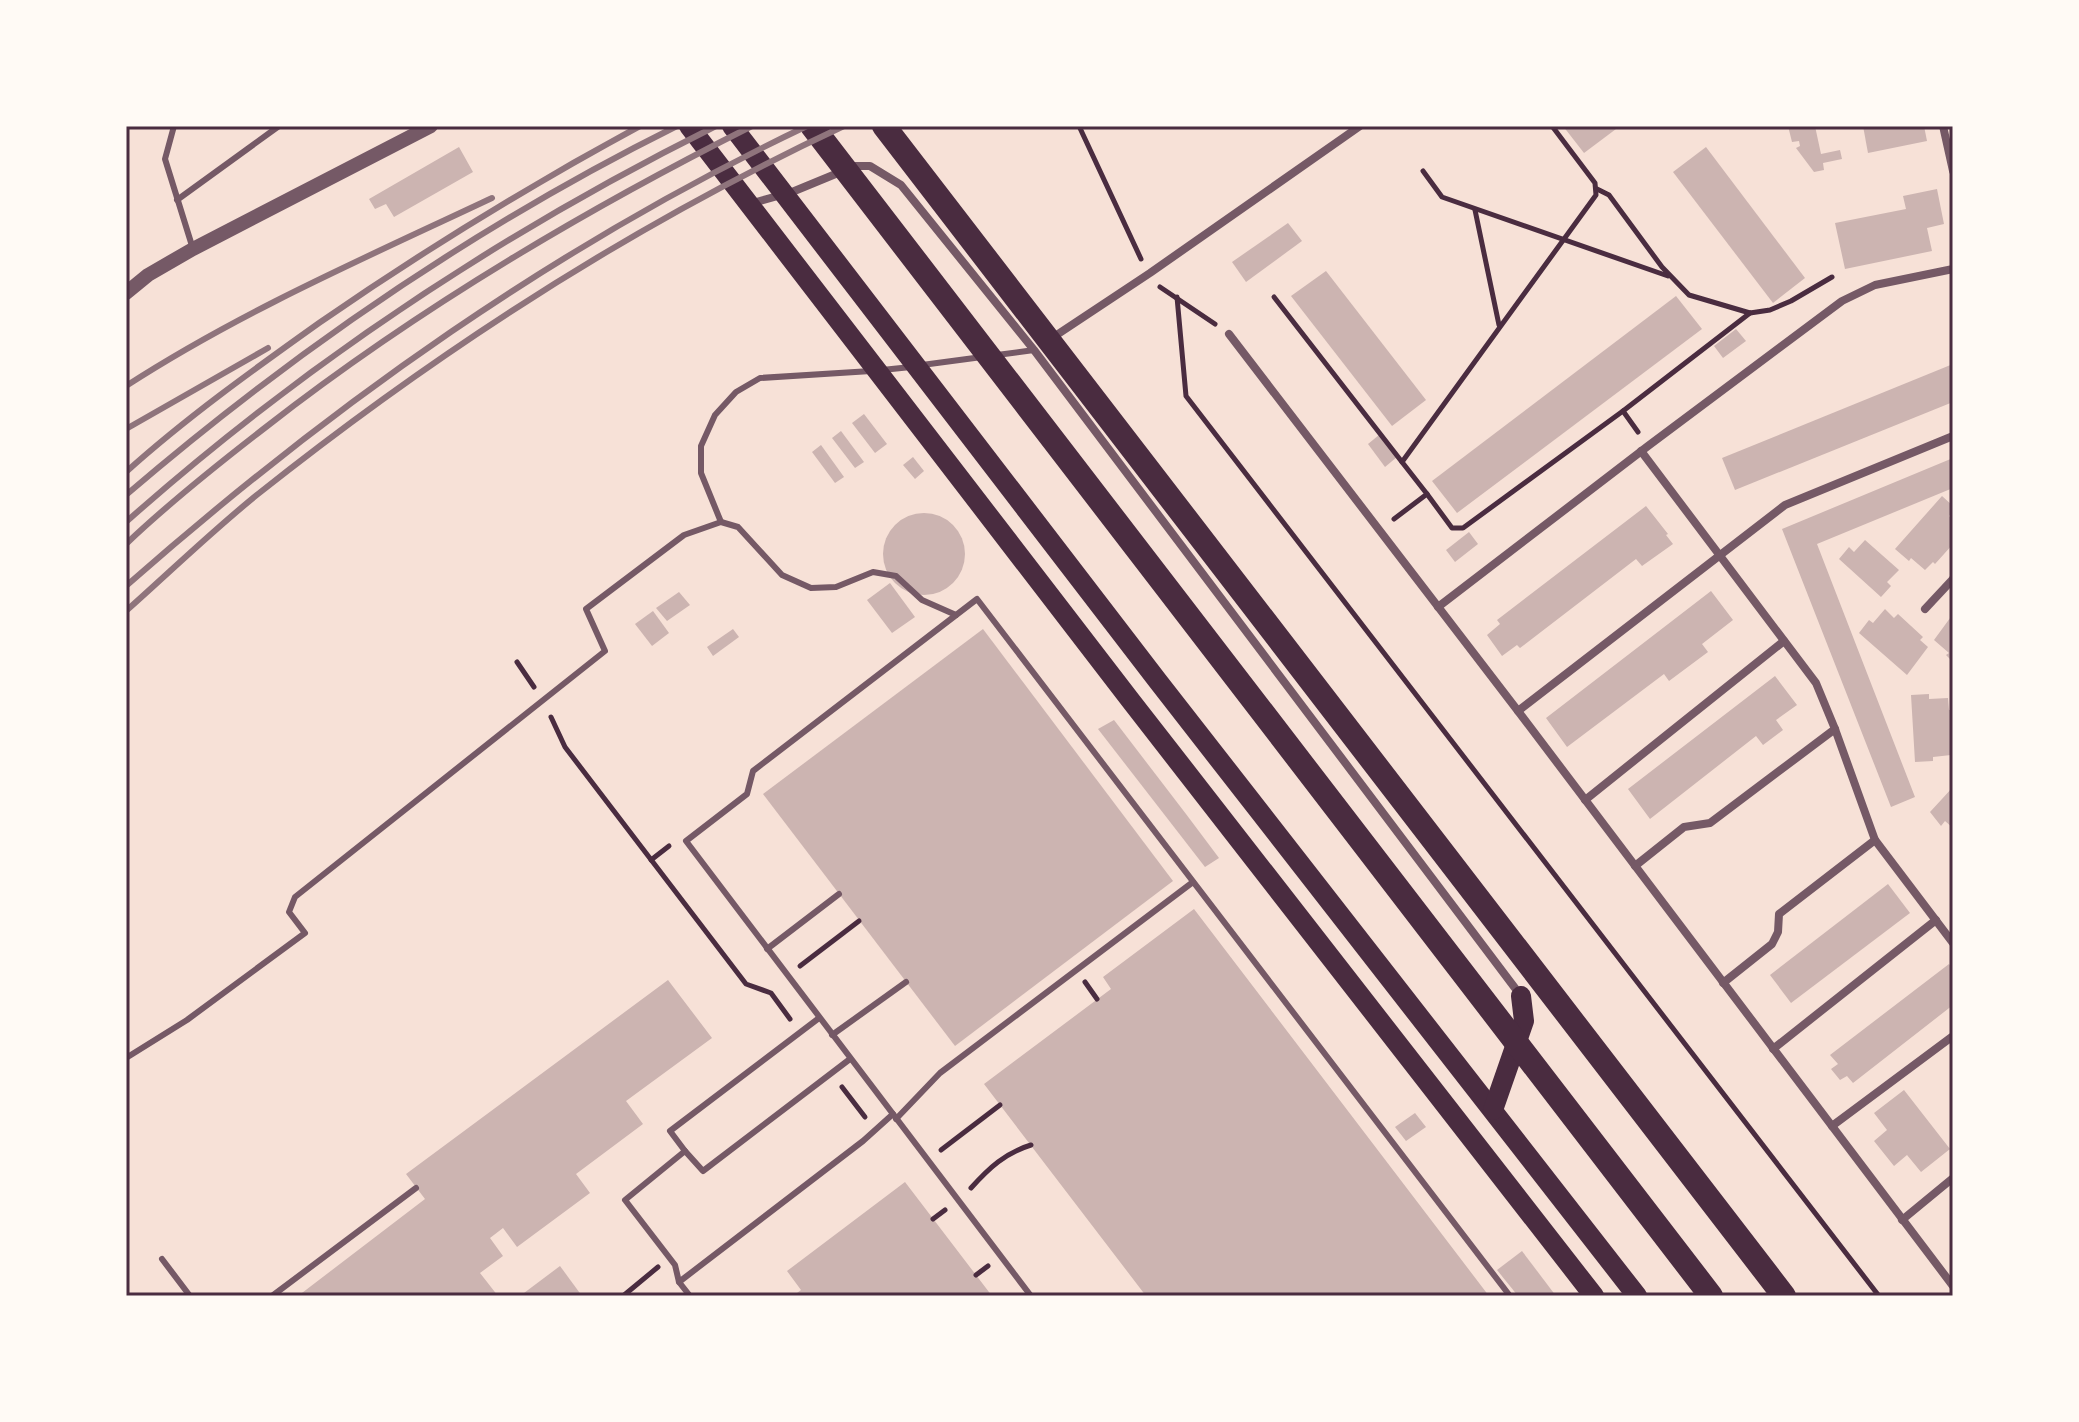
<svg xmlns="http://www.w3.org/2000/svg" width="2079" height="1422" font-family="'Exo 2',sans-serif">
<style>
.building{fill:#ccb4b1}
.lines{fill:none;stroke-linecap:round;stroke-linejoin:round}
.path{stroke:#4a2c40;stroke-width:5}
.service{stroke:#755966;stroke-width:6}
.minor{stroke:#755966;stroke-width:8}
.tertiary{stroke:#755966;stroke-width:14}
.primary{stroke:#4a2c40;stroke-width:20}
.motorway{stroke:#4a2c40;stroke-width:24}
.rail{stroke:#8f747c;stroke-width:6}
.neatline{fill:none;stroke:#4a2c40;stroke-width:3}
</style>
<rect width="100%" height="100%" fill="#f7e1d7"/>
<g class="building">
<path d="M1563,126H1620L1584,153Z"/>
<path d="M1788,126H1815L1821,154L1840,150L1842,159L1823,163L1824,170L1814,172L1796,148L1800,146L1799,141L1792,142Z"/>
<path d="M1863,126H1924L1927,141L1868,153Z"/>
<path d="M459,147L473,172L394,217L386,204L375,209L369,199Z"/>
<path d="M1706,147L1805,278L1773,303L1673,172Z"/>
<path d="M1937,189L1944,224L1927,228L1932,251L1845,269L1835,223L1906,209L1903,196Z"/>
<path d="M1288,223L1302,241L1246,282L1232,262Z"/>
<path d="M1326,271L1426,400L1392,426L1291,296Z"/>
<path d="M1676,296L1702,329L1457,513L1432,481Z"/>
<path d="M1736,329L1746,341L1723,358L1714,346Z"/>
<path d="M1953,364V402L1735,490L1722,458Z"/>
<path d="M864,414L887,444L875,453L852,423Z"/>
<path d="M841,431L864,462L855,468L832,438Z"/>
<path d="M1379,435L1397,457L1385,467L1368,444Z"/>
<path d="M821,445L844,477L835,483L812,452Z"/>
<path d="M913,457L924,471L915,479L903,465Z"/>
<path d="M1953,458V488L1817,544L1915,797L1891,807L1782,529Z"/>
<path d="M1942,496L1953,506V512L1949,516L1953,520V544L1935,564L1933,562L1925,570L1911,558L1909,561L1895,549Z"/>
<path d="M1646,506L1668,534L1666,535L1673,544L1642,566L1636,559L1520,648L1517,645L1502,656L1487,635L1500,624L1497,620Z"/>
<circle cx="924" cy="554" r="41"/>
<path d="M1469,532L1478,544L1455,562L1446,550Z"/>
<path d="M1865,540L1899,570L1887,582L1891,586L1881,597L1839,559L1849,547L1854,552Z"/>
<path d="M890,583L915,617L892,633L867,600Z"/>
<path d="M1711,591L1733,620L1702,644L1708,652L1669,681L1664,674L1567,747L1546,718Z"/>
<path d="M679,592L690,605L667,621L656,608Z"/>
<path d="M1885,609L1894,618L1898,614L1923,637L1920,640L1928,647L1907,675L1859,633L1869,620L1873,623Z"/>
<path d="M653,611L669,633L652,646L635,624Z"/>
<path d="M1953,614V662L1946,655L1949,653L1934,640Z"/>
<path d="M733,629L739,637L713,656L707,647Z"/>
<path d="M983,629L1173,881L955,1046L763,794Z"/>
<path d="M1775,676L1797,705L1776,720L1783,730L1763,745L1756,736L1650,819L1628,789Z"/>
<path d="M1929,694V699L1948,698L1949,710H1953L1951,755L1933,757V761L1915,762L1911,695Z"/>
<path d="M1114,720L1186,814L1219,858L1205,867L1098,729Z"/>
<path d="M1953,787V828L1945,821L1941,826L1930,812Z"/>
<path d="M1888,884L1910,913L1791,1003L1770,975Z"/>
<path d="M1194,909L1489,1296H1146L984,1084L1111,989L1103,977Z"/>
<path d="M1949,964L1953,970V1005L1853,1083L1847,1076L1840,1080L1831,1069L1838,1064L1830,1055Z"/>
<path d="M668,980L712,1038L626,1101L643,1124L576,1174L590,1193L517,1247L503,1228L490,1238L503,1256L480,1273L498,1296H298L425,1199L406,1174Z"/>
<path d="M1904,1090L1950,1149L1921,1172L1907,1155L1894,1166L1874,1141L1887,1130L1874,1113Z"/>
<path d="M1415,1113L1426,1127L1406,1141L1395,1127Z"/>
<path d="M905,1182L992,1296H793L801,1290L787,1271Z"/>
<path d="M1522,1251L1556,1296H1518L1497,1270Z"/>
<path d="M560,1266L582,1296H520Z"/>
</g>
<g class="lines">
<g class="path">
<path d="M1079,126L1141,259"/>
<path d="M1423,171L1442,197L1668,276"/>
<path d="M1597,189L1609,195L1662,267L1689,295L1750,313L1770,310L1791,301L1832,277"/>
<path d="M1475,210L1499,325"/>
<path d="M1160,287L1215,324"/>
<path d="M1177,297L1186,396L1879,1296"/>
<path d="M1274,297L1402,462"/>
<path d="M1623,411L1638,432"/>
<path d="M1427,494L1452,528H1463L1623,411L1750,313"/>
<path d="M1394,519L1427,494L1402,462L1596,195L1595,183L1552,126"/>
<path d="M517,662L534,687"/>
<path d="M551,717L565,747L746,984L771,993L790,1019"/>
<path d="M651,860L669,846"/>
<path d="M800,966L859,921"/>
<path d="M1085,982L1097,999"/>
<path d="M842,1087L865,1117"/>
<path d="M941,1150L1000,1105"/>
<path d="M971,1188C989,1168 1005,1153 1031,1145"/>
<path d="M933,1219L945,1210"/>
<path d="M976,1275L988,1266"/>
<path d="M623,1296L658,1267"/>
</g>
<g class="service">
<path d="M174,126L165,159L193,249"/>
<path d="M177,200L279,126"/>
<path d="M997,355L1034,350"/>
<path d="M922,365L982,357"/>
<path d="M882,370L911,367"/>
<path d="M721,522L701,473V446L715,415L736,392L760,378L871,371"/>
<path d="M767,949L839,894"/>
<path d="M832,1035L906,982"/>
<path d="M126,1058L187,1020L305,933L289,912L295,897L605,651L586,609L684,535L721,522L738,527L782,575L811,588L836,587L873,572L896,576L922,600L956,615"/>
<path d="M896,1119L940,1073L1193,882"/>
<path d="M685,1151L670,1131L819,1018"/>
<path d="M162,1259L190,1296"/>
<path d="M679,1282L675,1265L625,1200L685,1151L703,1171L850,1059"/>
<path d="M272,1296L416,1188"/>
<path d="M690,1296L679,1282L863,1141L893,1114"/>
<path d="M1031,1296L686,841L747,794L753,771L977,599L1510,1296"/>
</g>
<g class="minor">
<path d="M1943,126L1953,171"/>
<path d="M749,204L792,192L855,166H870L901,185L1034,350L1521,996"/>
<path d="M1229,334L1518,711L1953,1286"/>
<path d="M1052,338L1150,273L1360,126"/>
<path d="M1641,451L1816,683L1835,729L1875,840L1953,943"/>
<path d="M1438,607L1648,446L1842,301L1875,285L1953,269"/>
<path d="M1925,609L1953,579"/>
<path d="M1518,711L1785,505L1953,436"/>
<path d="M1585,800L1784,641"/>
<path d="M1635,866L1684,827L1710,823L1835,729"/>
<path d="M1723,983L1772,944L1778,932L1779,914L1875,840"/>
<path d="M1773,1049L1936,920"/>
<path d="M1832,1126L1953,1036"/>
<path d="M1902,1220L1953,1178"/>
</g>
<path class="tertiary" d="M126,293L148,275L193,249L431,126"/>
<g class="primary">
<path d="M689,126L1131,701L1594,1296"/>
<path d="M732,126L1157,680L1637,1296"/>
<path d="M1493,1110L1524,1021L1521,996"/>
</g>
<g class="motorway">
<path d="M812,126L1711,1296"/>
<path d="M884,126L1784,1296"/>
</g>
<g class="rail">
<path d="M126,386C242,311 367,257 492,198"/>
<path d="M126,429L268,348"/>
<path d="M126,472C186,418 253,370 319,323C423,251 529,186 640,126"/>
<path d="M126,495C294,351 480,224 677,126"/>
<path d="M126,522C304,364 503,232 716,126"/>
<path d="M126,544C170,502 218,464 266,427C417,309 581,212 752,126"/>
<path d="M126,586C334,403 557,245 807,126"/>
<path d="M126,611C170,572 212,531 258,494C439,350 634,224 844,126"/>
</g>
</g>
<rect width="2079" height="1422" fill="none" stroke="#fffaf5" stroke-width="256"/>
<rect x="128" y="128" width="1823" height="1166" class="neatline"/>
</svg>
